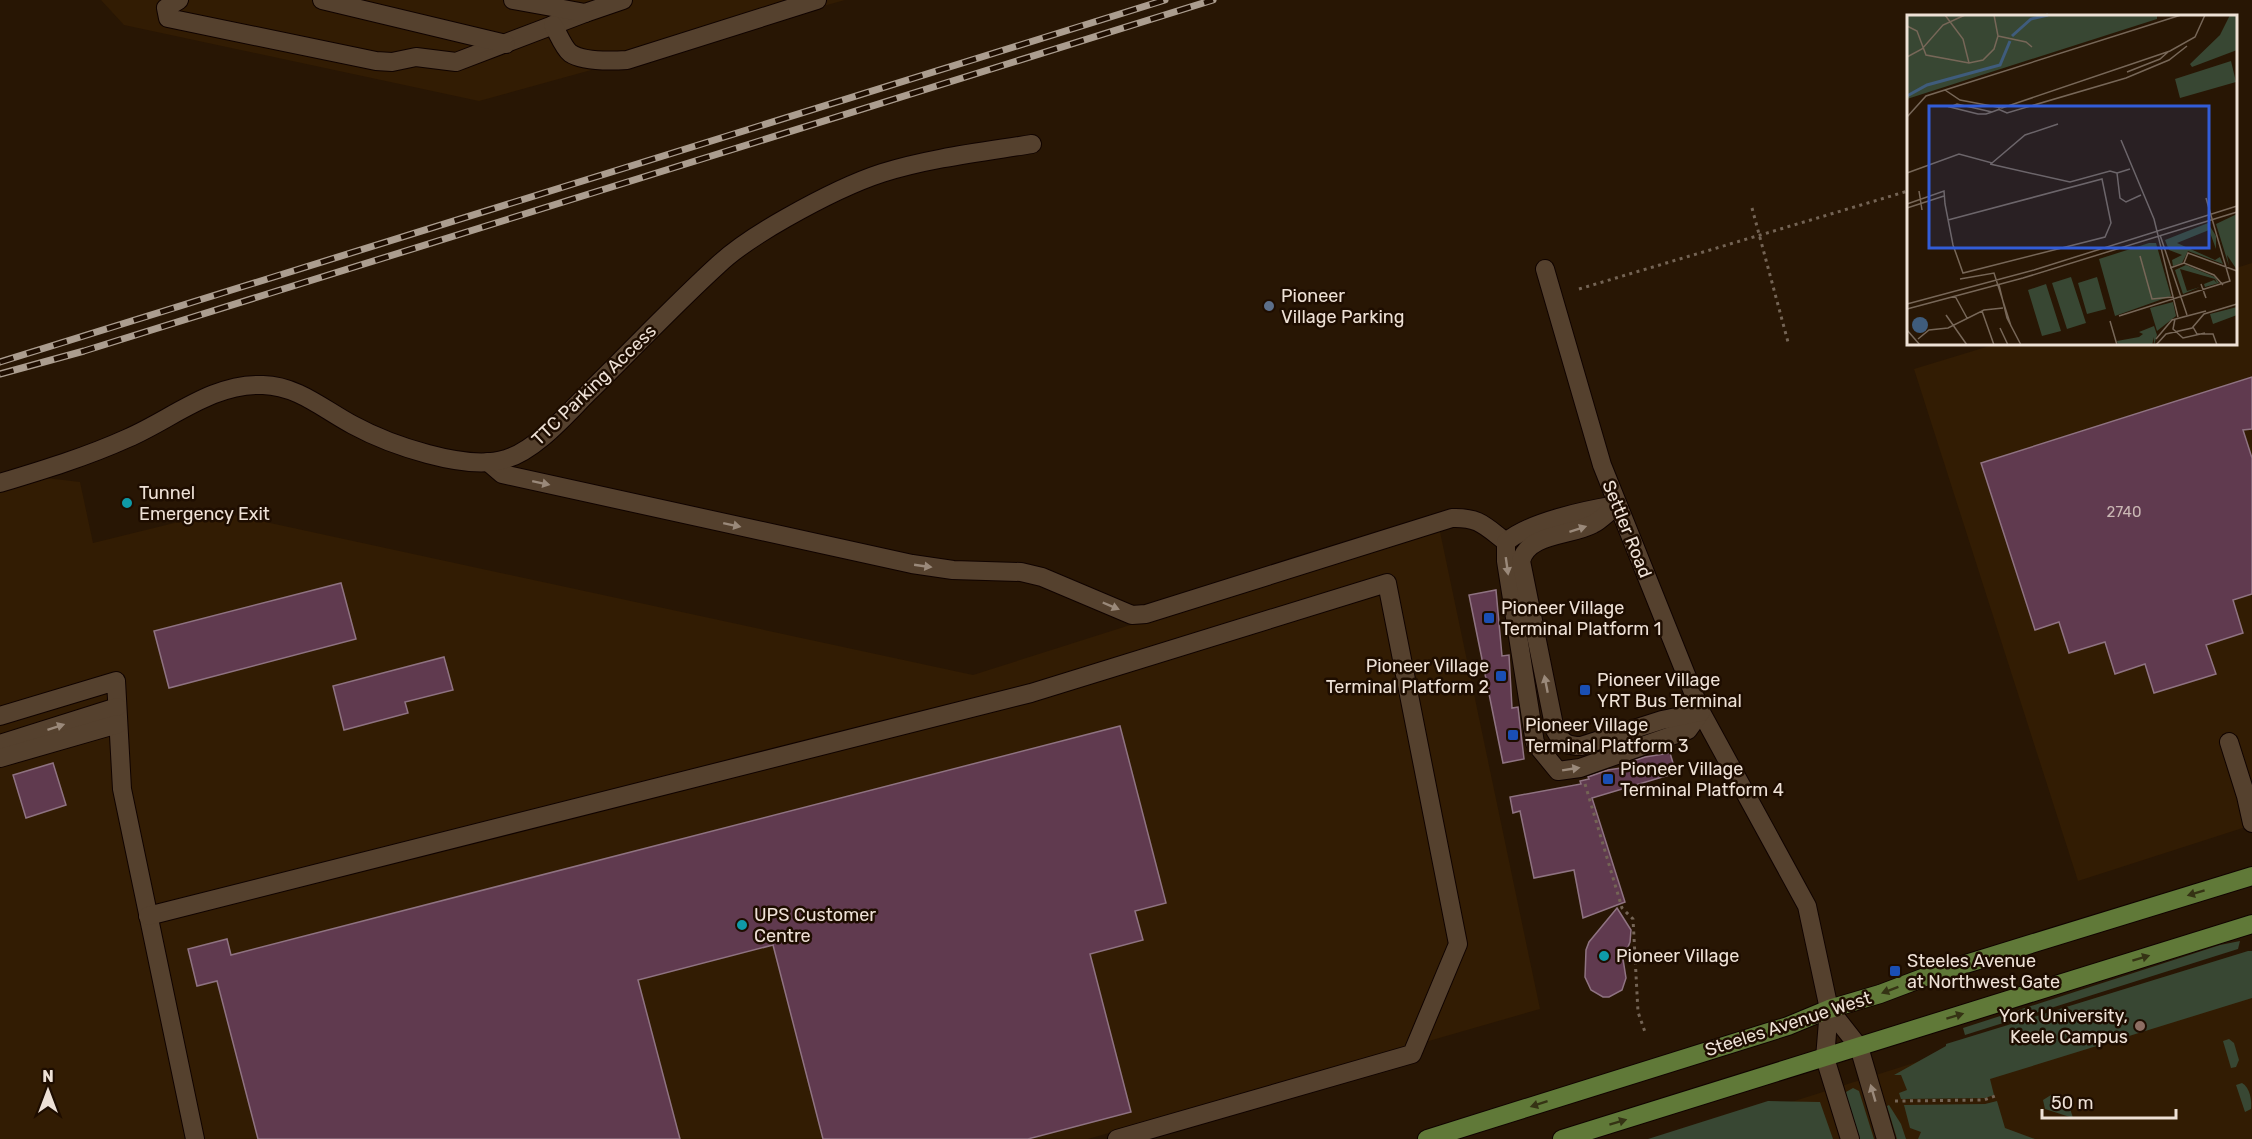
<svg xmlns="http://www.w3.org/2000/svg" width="2252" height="1139" font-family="Rubik,sans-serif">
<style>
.built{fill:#321c03}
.green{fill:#384733}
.building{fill:#603a4f;stroke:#8f7382;stroke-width:1.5}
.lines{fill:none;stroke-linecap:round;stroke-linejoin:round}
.minor-casing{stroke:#100300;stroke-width:20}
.major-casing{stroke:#100300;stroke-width:20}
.path{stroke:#746455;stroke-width:3;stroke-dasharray:3 4.5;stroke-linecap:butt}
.minor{stroke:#55412e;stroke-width:18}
.major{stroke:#607938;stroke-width:18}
.rail-casing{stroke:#ab9d8f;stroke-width:7}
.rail{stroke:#1e0d00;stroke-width:4.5;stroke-dasharray:14;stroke-linecap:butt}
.oneway{fill:#9a897a}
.oneway2{fill:#353314}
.service-dot{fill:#5c6f8a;stroke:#1e0d00;stroke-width:2}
.culture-dot{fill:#0f9aa8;stroke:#1e0d00;stroke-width:2}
.transit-dot{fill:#1a4fb4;stroke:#1e0d00;stroke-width:2}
.education-dot{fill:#8d6e63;stroke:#1e0d00;stroke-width:2}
.labels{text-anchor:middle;stroke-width:5;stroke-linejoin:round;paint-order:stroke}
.number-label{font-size:15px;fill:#cab7b4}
.poi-label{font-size:18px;fill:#eee1d6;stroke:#1e0d00;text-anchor:start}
.street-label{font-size:18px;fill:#eee1d6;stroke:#1e0d00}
.inset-river{fill:none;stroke:#3f5c7c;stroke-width:3}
.inset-road{fill:none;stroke:#776758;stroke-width:1.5}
.view{fill:#325dd8;fill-opacity:0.15;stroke:#325dd8;stroke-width:3}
.inset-edge{fill:none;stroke:#eee1d6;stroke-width:3}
</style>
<rect width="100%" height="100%" fill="#281604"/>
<g class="built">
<path d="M101,0H845L479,101L124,25Z"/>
<path d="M2252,263V825L2078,881L1914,369L1996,344H2236V268Z"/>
<path d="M38,477L80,482L93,543L219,512L973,675L1439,527L1540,1009L1088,1139H0V490Z"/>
<path d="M2252,955V1139H1669L1804,1098Z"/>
</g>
<g class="green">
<path d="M2240,941L2238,949L1965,1035L1963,1028L2220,945Z"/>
<path d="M2248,951H2252V998L1990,1079L1994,1095L1985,1098L1901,1099L1899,1093L1907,1090L1901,1075H1894L1946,1046V1044Z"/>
<path d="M2229,1039L2234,1043L2239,1060L2236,1067L2231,1068L2223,1041Z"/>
<path d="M2242,1083C2250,1087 2252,1101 2251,1109L2245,1112L2236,1085Z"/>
<path d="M1853,1088L1859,1091L1874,1139H1858L1847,1102L1846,1092Z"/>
<path d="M2051,1095L2055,1108L2069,1105L2073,1118L2045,1109L2043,1100Z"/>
<path d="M1768,1101L1820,1102L1833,1139H1648Z"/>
<path d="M1997,1101L2005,1128L2035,1139H1918L1921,1132L1910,1128L1904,1105L1985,1104Z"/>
<path d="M1889,1105L1901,1124L1906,1139H1897L1887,1106Z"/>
</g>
<g class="building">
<path d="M2252,377V429L2243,430L2252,458V594L2233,600L2243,633L2206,645L2216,674L2154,693L2145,664L2115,674L2105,642L2069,653L2059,622L2035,630L1981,463Z"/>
<path d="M341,583L356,639L169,688L154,631Z"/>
<path d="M1496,590L1502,656L1509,655L1512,708L1518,707L1524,759L1503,763L1469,595Z"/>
<path d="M444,657L453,690L405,702L408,713L344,730L333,686Z"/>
<path d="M1120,726L1166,903L1135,911L1143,940L1090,954L1131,1112L1028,1139H823L773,945L638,980L680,1139H258L217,981L197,986L188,949L227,939L231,955Z"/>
<path d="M1670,753L1676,773L1592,798L1625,902L1583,918L1574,870L1534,878L1520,811L1513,813L1510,797L1581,784L1580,781L1589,779L1588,777L1608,770L1634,766L1633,761L1645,757Z"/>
<path d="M53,763L66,805L26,818L13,775Z"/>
<path d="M1617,908L1631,930L1630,942L1623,959L1626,978L1622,990L1609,997H1603L1591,990L1585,977L1586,950L1589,942Z"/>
</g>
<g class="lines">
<g class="minor-casing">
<g id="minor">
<path d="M179,0L166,8L168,18L376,61L392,62L416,57L456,62L585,13"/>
<path d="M322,0L506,44"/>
<path d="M513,0L585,13L623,0"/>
<path d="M553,25C558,33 563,47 570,53C583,62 611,61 627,60L817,0"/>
<path d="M1545,269L1602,465L1701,712L1807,906L1829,1009L1825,1058L1850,1139"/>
<path d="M488,462L502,474L912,564L953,570L1021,572L1042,577L1132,615L1146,614L1452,518C1479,517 1485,526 1506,542"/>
<path d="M0,483C43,470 86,457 128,438C172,419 212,383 263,385C298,386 323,409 353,425C388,444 466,472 506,459C536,450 566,415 588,393C631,351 673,306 718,265C737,247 763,231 786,218C816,201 848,184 882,173C930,158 982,152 1032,144"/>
<path d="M1617,505C1586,510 1529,522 1506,542V561L1535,743L1558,771L1580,768L1688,730L1701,712"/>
<path d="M1615,507C1608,512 1601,520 1593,524C1571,536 1528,533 1521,561L1555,730C1562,743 1567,746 1581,746L1662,720L1701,712"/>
<path d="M0,716L116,681L122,789L195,1139"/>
<path d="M2229,742L2246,796L2252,823"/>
<path d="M0,744L117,707"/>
<path d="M0,758L118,724"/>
<path d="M148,916L1031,693L1387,583L1458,944L1412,1054L1117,1139"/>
<path d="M1829,1009L1859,1047L1886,1139"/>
</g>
</g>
<g class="major-casing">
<g id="major">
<path d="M1427,1139L1788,1026L1829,1009L1880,994L1933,974L2252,876"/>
<path d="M1562,1139C1792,1069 2022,997 2252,924"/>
</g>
</g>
<g class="path">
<path d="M1752,208L1788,342"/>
<path d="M1579,289L1908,191"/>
<path d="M1585,784L1622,908L1633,919L1638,1012L1645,1032"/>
<path d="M1895,1101L1984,1100L1995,1096"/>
</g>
<use href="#minor" class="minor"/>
<use href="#major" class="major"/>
<g class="rail-casing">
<g id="rail">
<path d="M0,362L1165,0"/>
<path d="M0,374L84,351L1213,0"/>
</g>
</g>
<use href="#rail" class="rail"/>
</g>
<defs><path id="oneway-solid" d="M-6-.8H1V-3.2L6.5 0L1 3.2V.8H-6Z" transform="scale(1.5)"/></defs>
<g class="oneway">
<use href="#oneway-solid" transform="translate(541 483) rotate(12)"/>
<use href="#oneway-solid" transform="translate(732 525) rotate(12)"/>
<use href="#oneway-solid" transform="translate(1578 529) rotate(-18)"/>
<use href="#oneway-solid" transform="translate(923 566) rotate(8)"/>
<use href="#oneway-solid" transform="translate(1507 566) rotate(82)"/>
<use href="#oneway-solid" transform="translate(1111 606) rotate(23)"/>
<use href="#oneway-solid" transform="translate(1546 684) rotate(-101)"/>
<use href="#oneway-solid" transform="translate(56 727) rotate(-18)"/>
<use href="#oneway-solid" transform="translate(1571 769) rotate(-9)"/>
<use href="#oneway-solid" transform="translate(1873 1093) rotate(-106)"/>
</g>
<g class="oneway2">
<use href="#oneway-solid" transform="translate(2196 893) rotate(163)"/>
<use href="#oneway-solid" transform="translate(2141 958) rotate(-17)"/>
<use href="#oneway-solid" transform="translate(1890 990) rotate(159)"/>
<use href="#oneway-solid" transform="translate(1955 1016) rotate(-17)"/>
<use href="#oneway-solid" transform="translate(1539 1104) rotate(162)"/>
<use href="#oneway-solid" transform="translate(1618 1122) rotate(-17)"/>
</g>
<circle class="service-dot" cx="1269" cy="306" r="6"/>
<g class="culture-dot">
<circle cx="127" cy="503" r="6"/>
<circle cx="742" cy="925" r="6"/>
<circle cx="1604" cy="956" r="6"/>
</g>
<g class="transit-dot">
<rect x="1483" y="612" width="12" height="12" rx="3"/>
<rect x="1495" y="670" width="12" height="12" rx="3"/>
<rect x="1579" y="684" width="12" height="12" rx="3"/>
<rect x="1507" y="729" width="12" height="12" rx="3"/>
<rect x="1602" y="773" width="12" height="12" rx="3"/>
<rect x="1889" y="965" width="12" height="12" rx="3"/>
</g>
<circle class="education-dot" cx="2140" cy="1026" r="6"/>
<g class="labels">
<g class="number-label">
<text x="2124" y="517">2740</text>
</g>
<g class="poi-label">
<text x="1281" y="302">Pioneer<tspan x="1281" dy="21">Village Parking</tspan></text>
<text x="139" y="499">Tunnel<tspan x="139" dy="21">Emergency Exit</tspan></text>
<text x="1501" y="614">Pioneer Village<tspan x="1501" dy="21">Terminal Platform 1</tspan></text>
<text x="1489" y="672" text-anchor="end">Pioneer Village<tspan x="1489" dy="21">Terminal Platform 2</tspan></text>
<text x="1597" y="686">Pioneer Village<tspan x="1597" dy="21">YRT Bus Terminal</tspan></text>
<text x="1525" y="731">Pioneer Village<tspan x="1525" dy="21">Terminal Platform 3</tspan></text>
<text x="1620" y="775">Pioneer Village<tspan x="1620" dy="21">Terminal Platform 4</tspan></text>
<text x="754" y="921">UPS Customer<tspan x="754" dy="21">Centre</tspan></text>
<text x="1616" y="962">Pioneer Village</text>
<text x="1907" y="967">Steeles Avenue<tspan x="1907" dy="21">at Northwest Gate</tspan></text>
<text x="2128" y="1022" text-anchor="end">York University,<tspan x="2128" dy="21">Keele Campus</tspan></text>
</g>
<g class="street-label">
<text transform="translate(594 385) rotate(-44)" y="6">TTC Parking Access</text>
<text transform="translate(1627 529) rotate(68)" y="6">Settler Road</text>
<text transform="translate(1788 1024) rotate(-18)" y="6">Steeles Avenue West</text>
</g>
</g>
<g transform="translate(1907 15)">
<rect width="330" height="330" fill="#281604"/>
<path d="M0,0H250V4L0,84ZM323,0H330V35L285,52L283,49L313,20ZM324,46L329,67L273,83L268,64ZM330,199V255L320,240L322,251L309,209ZM301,208L309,221V234L302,215L270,228L308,245L313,242L316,249L281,236L275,248L266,251L265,245L275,240L262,235L258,225ZM242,228H249L264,281L208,301L192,244ZM279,250L308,262L312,268L298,272L297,269L307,265L310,268L308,264L273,254L280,276L293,272L276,279L268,255ZM164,262L179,308L160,314L145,268ZM190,262L199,294L180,299L171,268ZM139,269L154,316L135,321L121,275ZM266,287L269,301L250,316L243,293ZM330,292V300L306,309L303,299ZM247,311L250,320L247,330V322L245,330H211L210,326L232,322L236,319L232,317Z" fill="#384733"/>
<path d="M5 310a8 8 0 1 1 16 0a8 8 0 1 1-16 0Z" fill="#3f5c7c"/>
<path class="inset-river" d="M105,21L124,4L141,0M0,81L20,70L93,50L103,26"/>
<path class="inset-road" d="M38,0L56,24L62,48M0,11L10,16L19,40L62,48L76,45L87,34L91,21L87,0M91,21L119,27L125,32M0,42L15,34L36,10L58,0M220,57L253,44L261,37M38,75L53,85L95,93L263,36L288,22L298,0M91,94L100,98L219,63L262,45L280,31M85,97L50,89L43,92L71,99H79L85,97L93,94M0,102L19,81L274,0M214,125L247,204L271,302M83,149L163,167L203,156L210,158M223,154L210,158L213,183L219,187L234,180M0,158L52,139L85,148L118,120L151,109M12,176L15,195M0,189L37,176L38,189L46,230L56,258L198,222L204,208L195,164L41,205M0,193L37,181M253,220L280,300M233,241L245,284L266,282M277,248L281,238L330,256M263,253L277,248L307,260L316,270M53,264L87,258L104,311M294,269L299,283L297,278M92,270L100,303L114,330M48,281L60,303M0,289L127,255L330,191M0,294L116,263L330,197M75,296L87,330M39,300L60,330M212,301L323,266L299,183M268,304L266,314L276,323L298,318M203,306L210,330M286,312L290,319H306L310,330M93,313L101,330M0,315L13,330M11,324L22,315L41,313L77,295L96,293M249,324L265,305L299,296M249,330L259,319L285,313L297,299L330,289"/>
<path class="view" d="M22,91H302V233H22Z"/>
<rect width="330" height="330" class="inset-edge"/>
</g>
<g transform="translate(48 1091)" stroke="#1e0d00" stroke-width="4.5" paint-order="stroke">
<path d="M0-4.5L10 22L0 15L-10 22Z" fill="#eee1d6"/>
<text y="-9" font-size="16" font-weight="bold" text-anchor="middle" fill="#eee1d6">N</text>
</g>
<path d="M2042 1109v9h134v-9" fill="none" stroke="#eee1d6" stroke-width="3"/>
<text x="2051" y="1109" font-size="18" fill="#eee1d6" stroke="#1e0d00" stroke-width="4.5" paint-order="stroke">50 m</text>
</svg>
